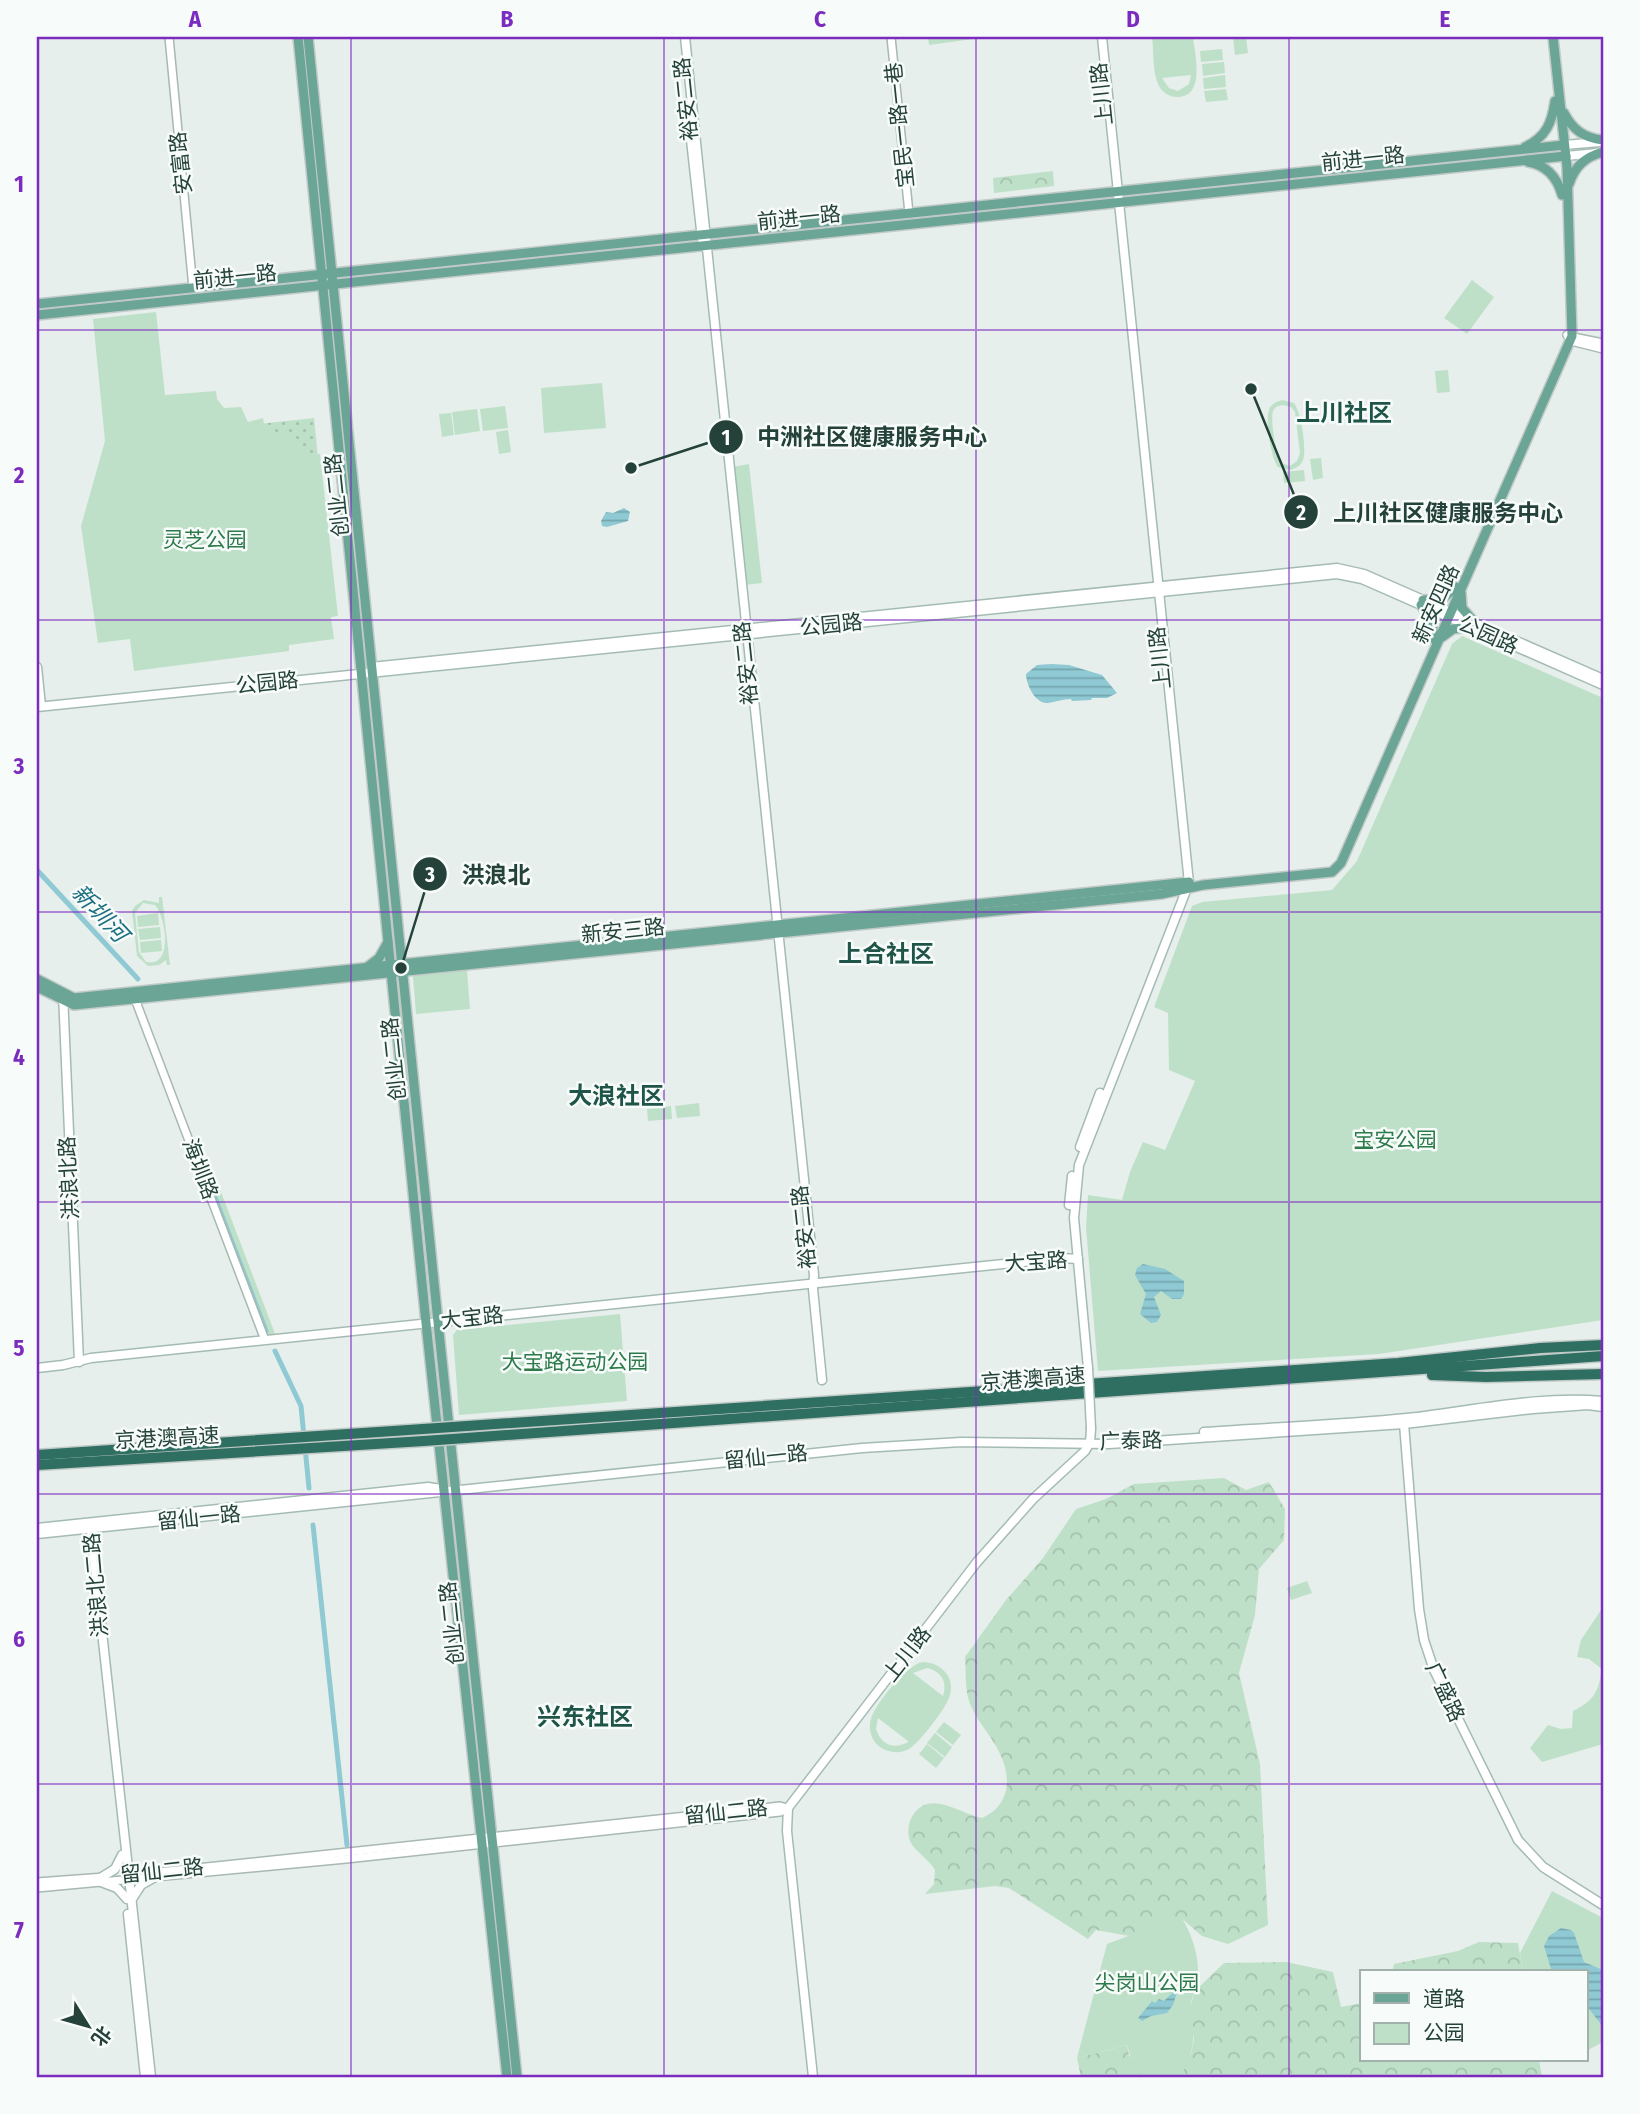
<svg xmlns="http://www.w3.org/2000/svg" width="1640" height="2114" font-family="'Fira Sans Condensed','Noto Sans SC',sans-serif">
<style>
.grass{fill:url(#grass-dots)}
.forest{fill:url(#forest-crowns)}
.park{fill:#bfe0c8;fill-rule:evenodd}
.water{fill:url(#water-rules)}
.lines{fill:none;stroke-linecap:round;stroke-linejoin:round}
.canal{stroke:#8ec9d4;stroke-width:5}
.tertiary-casing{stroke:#a8b8b2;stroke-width:10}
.secondary-casing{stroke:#a4bbb3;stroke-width:11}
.primary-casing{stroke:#c2cac8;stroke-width:12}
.motorway-casing{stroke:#c2cac8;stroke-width:13}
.tertiary{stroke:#fff;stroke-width:7}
.secondary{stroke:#fff;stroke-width:8}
.primary{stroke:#6aa596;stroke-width:9}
.motorway{stroke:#2f6f62;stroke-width:10}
.secondary-bridge-casing{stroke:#a4bbb3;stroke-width:11;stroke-linecap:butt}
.motorway-bridge-casing{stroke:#c2cac8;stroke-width:13;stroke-linecap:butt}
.secondary-bridge{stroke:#fff;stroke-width:8}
.motorway-bridge{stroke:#2f6f62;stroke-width:10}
.grid{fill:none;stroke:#7b2cbf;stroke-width:2;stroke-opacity:0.55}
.labels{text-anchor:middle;stroke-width:5;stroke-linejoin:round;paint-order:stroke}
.street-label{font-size:21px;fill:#24423a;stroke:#f7fbf9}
.park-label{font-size:21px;fill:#2d7a4b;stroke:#f7fbf9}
.water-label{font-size:23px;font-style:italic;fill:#1c6f80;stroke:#f7fbf9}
.quarter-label{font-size:24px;font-weight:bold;fill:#1f5548;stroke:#f7fbf9}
.leader{fill:none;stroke:#24423a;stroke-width:2.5}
.callout-dot{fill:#24423a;stroke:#f7fbf9;stroke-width:2.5}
.mark-label{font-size:21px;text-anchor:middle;font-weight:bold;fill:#fff}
.callout-label{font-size:23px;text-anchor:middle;font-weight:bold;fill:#24423a;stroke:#f7fbf9;stroke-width:5;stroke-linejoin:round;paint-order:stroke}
.neatline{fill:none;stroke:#7b2cbf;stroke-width:2.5}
.grid-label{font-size:23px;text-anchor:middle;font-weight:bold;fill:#7b2cbf}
</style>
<defs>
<pattern id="grass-dots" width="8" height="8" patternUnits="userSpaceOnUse" patternTransform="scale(1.75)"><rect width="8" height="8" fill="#bfe0c8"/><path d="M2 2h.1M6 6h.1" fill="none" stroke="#a4c1ad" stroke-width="1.8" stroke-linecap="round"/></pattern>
<pattern id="forest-crowns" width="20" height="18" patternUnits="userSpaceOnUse" patternTransform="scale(1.75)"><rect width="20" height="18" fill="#bfe0c8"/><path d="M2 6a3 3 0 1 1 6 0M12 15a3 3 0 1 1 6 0" fill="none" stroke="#a4c1ad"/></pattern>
<pattern id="water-rules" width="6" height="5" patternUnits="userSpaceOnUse" patternTransform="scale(1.75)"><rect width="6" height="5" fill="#8ec9d4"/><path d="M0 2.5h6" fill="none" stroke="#74a5ad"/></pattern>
</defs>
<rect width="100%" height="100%" fill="#e6efeb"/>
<path class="grass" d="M314,418L320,477L250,425Z"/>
<g class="forest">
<path d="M1053,171L1054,186L994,193L993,178Z"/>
<path d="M1224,1478L1246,1490L1269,1482L1285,1509L1284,1540L1259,1569L1255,1615L1239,1673L1260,1764L1268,1925L1228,1944L1202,1936L1180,1917L1129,1936L1096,1930L1088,1939L1009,1888L995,1886L925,1894L934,1884L935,1870C929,1859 915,1852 910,1841C907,1833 908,1822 913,1815C930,1789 960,1814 982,1818C1012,1805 1012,1774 997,1748C989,1733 974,1717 969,1701C965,1687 966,1671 965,1657L1006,1600L1043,1558L1076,1509L1106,1499L1134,1484Z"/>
<path d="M1479,1942L1518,1943L1523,1972H1392L1394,1964L1458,1951Z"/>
<path d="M1286,1962L1333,1972L1341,2007L1362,2003V2060H1539L1542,2077H1179L1191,2054L1194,2039L1189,2008L1196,1990L1224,1963Z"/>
<path d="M1127,2045L1129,2055L1144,2077H1081L1077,2058Z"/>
</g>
<g class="park">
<path d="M928,37H980V38L929,45Z"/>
<path d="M1152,37H1193C1195,55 1206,97 1177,97C1169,97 1162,92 1159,86C1152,73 1154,51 1152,37ZM1191,75L1189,84L1178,91L1169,88L1162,78Z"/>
<path d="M1233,37H1246L1248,53L1235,55Z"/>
<path d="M1222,49L1223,60L1201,62L1200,51Z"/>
<path d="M1224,62L1225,73L1203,76L1202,64Z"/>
<path d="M1225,75L1226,87L1204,89L1203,78Z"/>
<path d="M1226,89L1228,100L1206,102L1204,91Z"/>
<path d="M1472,280L1494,297L1467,334L1444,318Z"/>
<path d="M156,312L165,395L216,391L217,399L224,408L241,407L248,422L263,418L266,436L292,432L302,456L320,454L338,616L331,617L334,639L289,645V651L134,671L130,639L98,643L81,526L105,441L93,319Z"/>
<path d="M1448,370L1450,392L1437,393L1435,371Z"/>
<path d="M602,383L606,428L544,433L541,388Z"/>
<path d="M1282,400L1294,403C1301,412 1307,449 1303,460C1301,466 1296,468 1290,470L1278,467C1271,458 1265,421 1269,410C1271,404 1276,402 1282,400ZM1283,405L1291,407L1295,412L1300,453L1297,461L1290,466L1281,463C1276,456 1270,419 1273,411C1276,406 1278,406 1283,405Z"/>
<path d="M505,406L508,428L483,431L480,409Z"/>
<path d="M477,409L480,431L455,435L452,412Z"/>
<path d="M451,413L454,435L442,437L439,414Z"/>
<path d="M508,430L511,452L499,454L496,432Z"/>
<path d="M1321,458L1323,478L1313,480L1310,459Z"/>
<path d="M749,464L762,583L745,585L732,467Z"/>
<path d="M1304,470L1305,481L1284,483L1283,472Z"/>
<path d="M1462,636L1603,698V1320L1379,1354L1098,1371L1086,1228L1088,1195L1122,1200L1130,1172L1143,1142L1165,1150L1195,1081L1169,1070L1168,1013L1154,1007L1192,906L1202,902L1332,890L1357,861L1452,644Z"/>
<path d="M159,897H162L170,965H167L166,960L159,965L148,966L137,956L132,911L135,906L144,900L159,903ZM143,903L155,905C165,915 175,968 146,962L139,952L135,913Z"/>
<path d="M158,913L159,925L138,927L137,916Z"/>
<path d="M160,927L161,938L140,940L138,929Z"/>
<path d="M161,940L162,951L141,953L140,942Z"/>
<path d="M467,970L470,1009L416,1014L413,976Z"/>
<path d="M699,1103L700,1116L677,1118L675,1106Z"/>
<path d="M671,1106L672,1119L648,1121L647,1109Z"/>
<path d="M218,1184L277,1339L265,1340L206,1189Z"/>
<path d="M620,1314L627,1401L459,1415L453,1335L457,1330Z"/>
<path d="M1307,1581L1312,1593L1291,1600L1287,1588Z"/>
<path d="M1603,1607V1744L1542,1762L1530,1748L1548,1725L1561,1729L1572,1728L1573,1711C1595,1700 1598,1692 1602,1669L1589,1659L1577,1657L1581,1640Z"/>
<path d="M922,1662C941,1662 957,1678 949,1698C945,1709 920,1742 909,1749C905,1751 899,1753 894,1752C876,1751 865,1733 872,1716C878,1701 906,1666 922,1662ZM927,1668C941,1671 948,1682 943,1696L913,1673ZM878,1718L908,1741V1742C894,1750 881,1745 876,1729Z"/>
<path d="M944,1722L961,1735L953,1745L936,1732Z"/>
<path d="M935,1733L952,1747L945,1757L927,1743Z"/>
<path d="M927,1744L944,1758L936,1768L919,1754Z"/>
<path d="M1552,1891L1603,1918V2042L1586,2051V1972H1523L1520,1953Z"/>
<path d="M1181,1916C1194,1939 1202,1962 1196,1989C1194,1995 1189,2003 1190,2009C1190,2015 1193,2020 1193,2025C1195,2044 1190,2061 1180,2077H1144L1133,2065L1127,2045L1077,2058L1107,1944Z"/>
</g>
<g class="water">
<path d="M624,508L630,512L628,521L607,527L602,526L601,521L606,512L613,513Z"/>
<path d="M1051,664L1069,665L1102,675L1117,693L1107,698H1092L1091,700L1072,701L1071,699C1063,699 1055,702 1048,703C1035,704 1026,684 1026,674L1037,665Z"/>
<path d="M1143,1264L1165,1269L1184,1281V1294L1181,1299H1172L1161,1291L1154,1297L1161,1315L1157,1322L1151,1323L1140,1314L1146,1294L1135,1275L1137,1268Z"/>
<path d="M1561,1928L1571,1930L1574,1933L1584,1962L1603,1970V2027L1586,2005V1972H1552L1544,1946L1549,1936Z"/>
<path d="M1179,1986L1173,2005L1167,2013L1151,2016L1142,2021L1138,2018L1152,2001L1155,2003L1159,1999L1164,2001Z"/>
</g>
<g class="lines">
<g class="canal">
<path d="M37,870L138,979"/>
<path d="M209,1182L266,1331"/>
<path d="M275,1351L301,1406L309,1488"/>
<path d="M313,1525L347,1845"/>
</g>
<g class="tertiary-casing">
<g id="tertiary">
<path d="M169,37L193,288"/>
<path d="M891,37L909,213"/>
<path d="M1567,335L1571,341L1603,349"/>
<path d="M1568,336L1603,343"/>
<path d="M135,999L265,1340"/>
<path d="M159,1872L780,1806L787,1808"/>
<path d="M37,1882L105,1877"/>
<path d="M37,1888L346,1859L780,1812L788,1808"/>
</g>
</g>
<g class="secondary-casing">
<g id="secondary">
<path d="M685,37L814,1275L813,1289L822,1380"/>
<path d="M691,140L702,239"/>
<path d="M1564,145L1600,142"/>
<path d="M1566,156L1597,153"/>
<path d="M37,667L41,706"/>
<path d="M371,667L1337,568L1364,574L1603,679"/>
<path d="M37,707L1337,574L1362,579L1603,685"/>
<path d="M63,994L79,1362"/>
<path d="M1080,1147L1100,1093"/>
<path d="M1069,1205L1072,1176"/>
<path d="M37,1368L63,1365L91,1358L1061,1258L1078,1259"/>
<path d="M1088,1368L1074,1218L1079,1165L1189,883L1102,37"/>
<path d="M1404,1424L1419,1609L1424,1640L1434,1670L1518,1840L1543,1867L1603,1905"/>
<path d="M1204,1432C1271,1427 1339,1425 1407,1418C1471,1411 1539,1395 1603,1401"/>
<path d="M90,1523L151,2077"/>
<path d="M37,1528L428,1487L441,1489"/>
<path d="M37,1534L862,1448L961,1442L1109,1444L1404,1424L1533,1409L1588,1405L1603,1407"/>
<path d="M102,1877L115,1869L122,1855"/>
<path d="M101,1882L117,1888L127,1899"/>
<path d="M132,1899L141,1885L155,1877"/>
<path d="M128,1914L145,2077"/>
<path d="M813,2077L787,1831L788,1808L977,1562L1033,1499L1085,1451L1090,1442L1091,1429"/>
</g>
</g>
<g class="primary-casing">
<g id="primary">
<path d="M298,37L426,1323L507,2077"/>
<path d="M308,37L438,1322L517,2077"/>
<path d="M1564,113C1573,130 1584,138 1603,140"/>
<path d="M1525,147C1546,137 1552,123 1555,101"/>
<path d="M1528,162C1546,165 1557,177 1562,195"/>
<path d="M1569,184C1575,166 1585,157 1603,152"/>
<path d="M37,304L1564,145"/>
<path d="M37,315L1566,156"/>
<path d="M1461,593L1462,608L1474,622"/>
<path d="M1423,600L1442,599L1456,587"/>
<path d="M1421,605L1432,620L1434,639"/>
<path d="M1442,637L1453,629L1471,627"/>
<path d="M366,968L379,958L388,942"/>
<path d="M37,979L74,998L1189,882"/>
<path d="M37,987L74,1005L1162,894L1203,885L1332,872L1341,863L1572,336L1567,167L1553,37"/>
</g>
</g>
<g class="motorway-casing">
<g id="motorway">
<path d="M1432,1375L1486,1377L1603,1374"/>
<path d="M467,1426L1398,1363L1540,1348L1603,1345"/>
<path d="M466,1438L1603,1356"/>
<path d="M37,1455L423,1429"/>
<path d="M37,1465L424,1441"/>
</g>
</g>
<use href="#tertiary" class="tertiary"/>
<use href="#secondary" class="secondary"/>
<use href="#primary" class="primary"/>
<use href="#motorway" class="motorway"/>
<g class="secondary-bridge-casing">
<path id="secondary-bridge" d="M1088,1368L1091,1429"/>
</g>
<g class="motorway-bridge-casing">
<g id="motorway-bridge">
<path d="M423,1429L467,1426"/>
<path d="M424,1441L466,1438"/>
</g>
</g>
<use href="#secondary-bridge" class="secondary-bridge"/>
<use href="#motorway-bridge" class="motorway-bridge"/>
</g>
<path class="grid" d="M351,37V2077M664,37V2077M976,37V2077M1289,37V2077M37,330H1603M37,620H1603M37,912H1603M37,1202H1603M37,1494H1603M37,1784H1603"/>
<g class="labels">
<g class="street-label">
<text transform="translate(1102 94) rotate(-96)" y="7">上川路</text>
<text transform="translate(686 99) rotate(-96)" y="7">裕安二路</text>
<text transform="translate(900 125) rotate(-96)" y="7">宝民一路一巷</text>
<text transform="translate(1363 159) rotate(-6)" y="7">前进一路</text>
<text transform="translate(181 163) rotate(-96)" y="7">安富路</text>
<text transform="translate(799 218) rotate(-6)" y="7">前进一路</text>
<text transform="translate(235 277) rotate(-6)" y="7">前进一路</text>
<text transform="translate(337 495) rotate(-96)" y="7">创业二路</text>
<text transform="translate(1436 604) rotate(-66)" y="7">新安四路</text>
<text transform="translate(831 625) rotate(-6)" y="7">公园路</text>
<text transform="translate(1488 635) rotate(24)" y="7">公园路</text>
<text transform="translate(1160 658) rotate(-96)" y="7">上川路</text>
<text transform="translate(746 663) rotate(-96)" y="7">裕安二路</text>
<text transform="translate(267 683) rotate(-6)" y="7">公园路</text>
<text transform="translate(623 931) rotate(-6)" y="7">新安三路</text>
<text transform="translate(394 1059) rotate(-96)" y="7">创业二路</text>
<text transform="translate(200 1169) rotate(69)" y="7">海圳路</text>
<text transform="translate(69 1178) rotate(-93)" y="7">洪浪北路</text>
<text transform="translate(804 1227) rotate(-96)" y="7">裕安二路</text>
<text transform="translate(1036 1262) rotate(-4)" y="7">大宝路</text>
<text transform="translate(472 1318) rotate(-6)" y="7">大宝路</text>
<text transform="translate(1033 1379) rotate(-4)" y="7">京港澳高速</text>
<text transform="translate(167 1438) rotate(-3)" y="7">京港澳高速</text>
<text transform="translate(1131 1441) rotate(-2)" y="7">广泰路</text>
<text transform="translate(766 1457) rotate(-6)" y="7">留仙一路</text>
<text transform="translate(199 1518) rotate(-6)" y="7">留仙一路</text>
<text transform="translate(96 1585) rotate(-95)" y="7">洪浪北二路</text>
<text transform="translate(452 1623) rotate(-96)" y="7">创业二路</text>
<text transform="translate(907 1654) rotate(-52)" y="7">上川路</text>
<text transform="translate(1445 1692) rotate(65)" y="7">广盛路</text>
<text transform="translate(726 1812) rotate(-6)" y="7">留仙二路</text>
<text transform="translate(162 1871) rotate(-6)" y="7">留仙二路</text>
</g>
<g class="park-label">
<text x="205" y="547">灵芝公园</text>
<text x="1395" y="1147">宝安公园</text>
<text x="575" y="1369">大宝路运动公园</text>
<text x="1147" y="1990">尖岗山公园</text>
</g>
<g class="water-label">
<text transform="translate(100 913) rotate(47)" y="8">新圳河</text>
</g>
<g class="quarter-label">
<text x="1344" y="421">上川社区</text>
<text x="886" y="962">上合社区</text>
<text x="616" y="1104">大浪社区</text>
<text x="585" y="1725">兴东社区</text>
</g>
</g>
<path class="leader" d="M631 468L726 437M1251 389L1301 512M401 968L430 874"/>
<g class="callout-dot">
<circle cx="631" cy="468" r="7"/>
<circle cx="1251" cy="389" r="7"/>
<circle cx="401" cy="968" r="7"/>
<circle cx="726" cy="437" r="18"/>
<circle cx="1301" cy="512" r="18"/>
<circle cx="430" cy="874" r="18"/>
</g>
<g class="mark-label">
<text x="726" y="445">1</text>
<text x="1301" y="520">2</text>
<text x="430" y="882">3</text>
</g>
<g class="callout-label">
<text x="872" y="445">中洲社区健康服务中心</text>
<text x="1448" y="521">上川社区健康服务中心</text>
<text x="496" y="883">洪浪北</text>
</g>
<rect width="1640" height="2114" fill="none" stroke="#f7fbf9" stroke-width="77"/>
<rect x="1360" y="1970" width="228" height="91" fill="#f7fbf9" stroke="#a3b1ad" stroke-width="2"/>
<rect x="1374" y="1993" width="35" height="10" fill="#6aa596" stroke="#a3b1ad" stroke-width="2"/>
<text x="1423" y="2006" font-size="21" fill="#24423a">道路</text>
<rect x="1374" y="2023" width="35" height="21" fill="#bfe0c8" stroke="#a3b1ad" stroke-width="2"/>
<text x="1423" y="2040" font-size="21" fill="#24423a">公园</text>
<g transform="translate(88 2026) rotate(127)" stroke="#f7fbf9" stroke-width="5" paint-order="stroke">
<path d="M0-5L12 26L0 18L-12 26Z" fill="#24423a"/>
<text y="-10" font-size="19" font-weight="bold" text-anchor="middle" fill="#24423a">北</text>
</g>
<rect x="38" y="38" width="1564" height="2038" class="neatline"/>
<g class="grid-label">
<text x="195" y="27">A</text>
<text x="507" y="27">B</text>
<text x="820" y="27">C</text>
<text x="1133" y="27">D</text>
<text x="1445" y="27">E</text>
<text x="19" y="192">1</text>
<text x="19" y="483">2</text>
<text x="19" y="774">3</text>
<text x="19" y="1065">4</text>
<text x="19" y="1356">5</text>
<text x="19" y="1647">6</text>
<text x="19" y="1938">7</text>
</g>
</svg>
